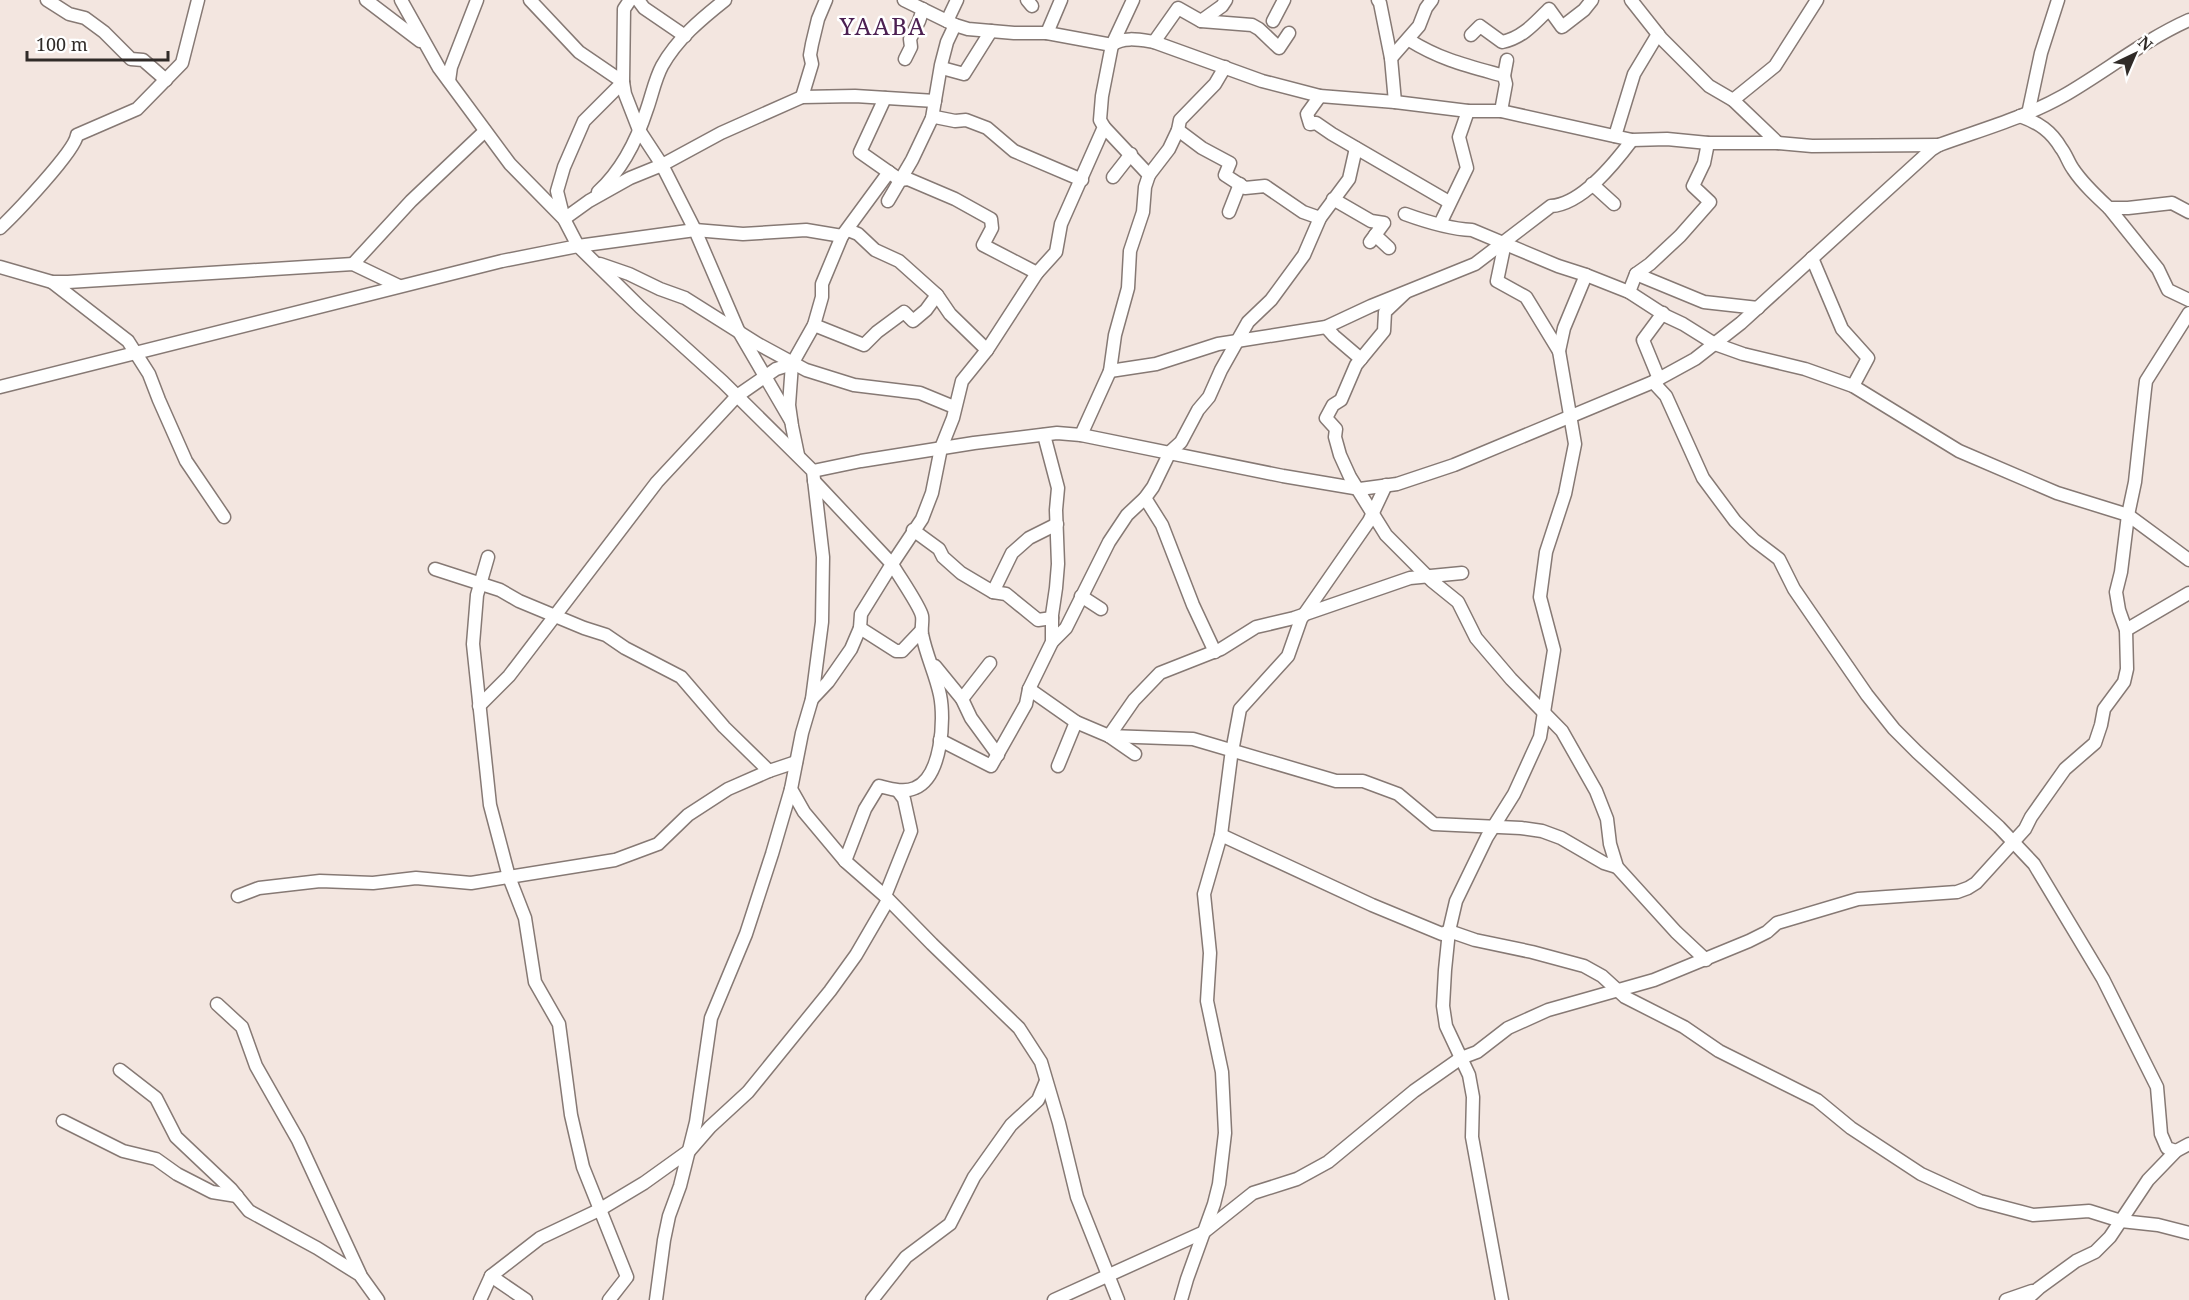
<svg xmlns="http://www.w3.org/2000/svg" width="2189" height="1300" font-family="'Noto Serif',serif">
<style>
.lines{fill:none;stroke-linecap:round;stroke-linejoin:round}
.minor-casing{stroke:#867974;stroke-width:15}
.minor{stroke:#fff;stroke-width:12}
.labels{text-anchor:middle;stroke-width:5;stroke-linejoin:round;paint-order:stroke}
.quarter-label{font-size:24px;letter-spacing:1.5px;fill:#4c2052;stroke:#fff}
</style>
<rect width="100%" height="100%" fill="#f3e6e0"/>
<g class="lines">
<g class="minor-casing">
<g id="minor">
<path d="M47,0L69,14L85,18L104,32L131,59L143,60L166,80"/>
<path d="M366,0L420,41"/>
<path d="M401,0L439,68L510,164L564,219L578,246L640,307L723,382L813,471L823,557L822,622L812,699L802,733L791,789L804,812L845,861L885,896L932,944L1019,1028L1041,1062L1059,1123L1077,1197L1118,1300"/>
<path d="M530,0L579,52L623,82"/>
<path d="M630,0L624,9L623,82L625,94L639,130L662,165L695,230L738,330L791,421"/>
<path d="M638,0L644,8L685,36"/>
<path d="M904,0L955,25L968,29L1014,33H1047L1112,45C1123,36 1141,40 1154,42L1262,81L1320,96L1395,102L1468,111H1501L1632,140L1667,139L1708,143H1778L1812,146L1939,145"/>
<path d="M1027,0L1032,6"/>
<path d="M1378,0L1380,3L1391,58L1395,102"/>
<path d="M1631,0L1661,38L1709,86L1733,100L1778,143"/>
<path d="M947,21L957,0"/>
<path d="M1201,21L1222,6L1226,0"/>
<path d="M1273,21L1284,0"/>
<path d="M1047,33L1061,0"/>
<path d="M1471,35L1480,26L1502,42C1522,38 1534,24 1549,9L1562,27L1584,10L1592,0"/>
<path d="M1409,40C1441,60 1468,66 1504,76L1506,84L1501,111"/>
<path d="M1154,42L1178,8L1201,21L1252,25L1259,29L1279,48L1289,33"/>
<path d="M1391,58L1419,26L1426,8L1432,0"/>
<path d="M905,59L911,47L910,39L919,21L923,9"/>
<path d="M942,68L964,74L991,31"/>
<path d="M1504,76L1507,60"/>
<path d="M449,81L451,67L477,0"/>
<path d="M623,82L584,121L564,167L557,191L564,219L589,201L630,178L662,165L721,133L802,97L855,96L935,101"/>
<path d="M1320,96L1307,114L1310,124L1316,123L1332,134L1449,202"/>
<path d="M802,97L812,64L810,55L812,44L818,19L826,0"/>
<path d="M885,98L860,152L900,180L908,179L955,199L991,219L992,228L983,245L1037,273"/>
<path d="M1733,100L1775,66L1817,0"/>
<path d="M2028,114L2041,53L2058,0"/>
<path d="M2020,116C2039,123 2051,131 2061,148C2066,154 2068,162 2073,169C2083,184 2096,196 2109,208H2128L2172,203L2189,212"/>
<path d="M932,118L935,117L955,121L966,120L987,128L1014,151L1082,180"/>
<path d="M1178,130L1202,148L1230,163L1225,175L1245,188L1265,186L1303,212L1320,218"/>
<path d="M1615,136L1634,74L1658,34"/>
<path d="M1149,175L1169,149L1178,130L1180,120L1215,84L1225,67"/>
<path d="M1113,177L1131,154"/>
<path d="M1592,184L1614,204"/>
<path d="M598,192C622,170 637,140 647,109C652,95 655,79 662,66C677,39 701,19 725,0"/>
<path d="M1333,199L1371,221L1384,223L1370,242"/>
<path d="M888,201L912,160L932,118L941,65L947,42L955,25"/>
<path d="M2109,208L2158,269L2168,290L2189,300"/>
<path d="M1229,212L1240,184"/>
<path d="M1405,214C1427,222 1449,229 1472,230L1558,266L1586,275L1629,292L1666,316L1683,324L1715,344L1743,354L1805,369L1853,386L1959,451L2057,493L2128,515L2189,560"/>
<path d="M1440,224L1467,168L1459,137L1468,111"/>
<path d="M0,228C15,214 75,151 77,135L137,109L182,63L198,0"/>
<path d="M848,230L858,234L875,250L899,261L937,295L950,314L987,350"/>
<path d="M1375,235L1389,248"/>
<path d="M1505,243L1497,281L1526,297L1559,351"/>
<path d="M1812,258L1842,329L1868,358L1853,386"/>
<path d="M353,264L411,201L485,131"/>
<path d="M600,264L629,274L660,289L685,298L758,344L806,370L854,385L920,393L954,407"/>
<path d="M0,267L52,282H68L353,264L399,286"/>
<path d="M1636,274L1704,302L1758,308"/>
<path d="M52,282L128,341L149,374L159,400L186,461L224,517"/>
<path d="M1629,292L1636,274L1650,264L1680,236L1710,202L1693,186L1704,163L1708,143"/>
<path d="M1405,293L1385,312L1384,331L1356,365L1341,400L1333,405L1326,418L1336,429L1335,437L1340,455L1350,477L1386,535L1432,581L1458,602L1476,638L1511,679L1562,731L1596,791L1607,819L1610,844L1617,867L1676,932L1706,960"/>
<path d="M814,325L864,345L877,332L904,312L913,321L926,310L937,295"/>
<path d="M1326,327L1334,336L1361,359"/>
<path d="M1110,371L1156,364L1218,344L1326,327L1371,306L1475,264L1551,206C1582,204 1614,164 1632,140"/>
<path d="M1659,379L1643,340L1663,313"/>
<path d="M1653,382L1666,396L1703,478L1735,521L1754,540L1779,559L1794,589L1867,695L1894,729L1917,752L1999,827L2034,864L2103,979L2157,1087L2161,1134L2167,1148L2176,1151"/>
<path d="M0,387L502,261L578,246L695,230L743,234L806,230L842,236"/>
<path d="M1081,435L1110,371L1115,335L1128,288L1130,251L1143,212L1145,187L1149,175L1104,127"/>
<path d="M798,455L792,426L789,405L792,364L814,325L822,297V284L842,236L889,172"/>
<path d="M813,471L861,461L974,443L1057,433L1081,435L1283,476L1360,489L1397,484L1454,465L1653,382L1695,359L1741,323L1931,150L1939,145C1980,130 2024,118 2063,96C2105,72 2144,40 2189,20"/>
<path d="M1145,498L1162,525L1193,605L1215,652"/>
<path d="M913,530L939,549L943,557L961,573L993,592L1012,553L1029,538L1057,524"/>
<path d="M488,557L477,595L473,644L490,805L509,877L525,918L535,982L559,1024L571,1115L583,1167L627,1277L609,1300"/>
<path d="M435,569L500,590L519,601L584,628L606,635L625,648L681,677L724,727L769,771"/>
<path d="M993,592L1006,594L1038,620L1052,618"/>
<path d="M1081,596L1101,609"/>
<path d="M860,628L896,651H902L921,631"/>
<path d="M2126,630L2189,593"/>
<path d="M1052,642L1066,628L1109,542L1127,515L1145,498L1153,487L1170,452L1181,442L1198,410L1209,397L1221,370L1248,322L1271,300L1304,255L1320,218L1349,179L1356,148"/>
<path d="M935,666L962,699L971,718L998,755"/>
<path d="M1029,689L1076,722L1109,736L1135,754"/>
<path d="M812,699L828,682L851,649L860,628L861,614L892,564L814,481"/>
<path d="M962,699L990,663"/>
<path d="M479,706L509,676L657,482L737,396L776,369L792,364"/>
<path d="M1109,736L1193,739L1336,781H1363L1398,794L1434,824L1521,828L1542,831L1561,838L1604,863L1617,867"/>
<path d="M1109,736L1134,700L1160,673L1221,649L1256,627L1294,618L1410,578L1462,573"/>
<path d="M940,740L991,766L1026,704L1029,689L1052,642V615L1056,588L1058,564L1056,510L1058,488L1044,435"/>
<path d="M1058,766L1076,722"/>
<path d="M1221,835L1372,905L1442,934L1449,931L1475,940L1532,952L1584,966L1602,976L1625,997L1684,1027L1719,1051L1817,1100L1851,1128L1921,1174L1980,1201L2033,1215L2089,1211L2121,1221L2158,1225L2189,1233"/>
<path d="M845,861L865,809L879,786C891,789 904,793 915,788C942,777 945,719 940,695C936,675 926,655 922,634C921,628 923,621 922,616C920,606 898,575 892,564L922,519L932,493L941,448L953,418L962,381L987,350L1037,273L1056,252L1061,224L1104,127L1100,120L1102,96L1112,45L1133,0"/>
<path d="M238,896L259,888L320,881L373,883L416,878L471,883L615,860L658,844L688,815L728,789L769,771L796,762"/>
<path d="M885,896L911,831L904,799L898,791"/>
<path d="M217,1004L242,1027L256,1066L298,1140L360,1274"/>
<path d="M120,1070L156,1098L176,1137L231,1189L249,1211L317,1248L360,1275L378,1300"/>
<path d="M63,1121L123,1151L156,1159L177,1174L212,1192L237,1196"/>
<path d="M491,1276L526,1300"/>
<path d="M480,1300L491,1276L540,1238L599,1210L644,1183L690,1150L710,1127L748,1092L830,991L856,955L888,900"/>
<path d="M656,1300L664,1240L669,1216L680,1186L696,1122L711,1018L746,934L772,854L791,789"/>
<path d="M872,1300L906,1257L950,1224L974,1177L1011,1125L1038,1100L1046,1081"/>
<path d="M1054,1300L1204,1232L1253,1193L1297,1179L1328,1162L1414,1091L1461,1058L1477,1052L1508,1028L1548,1010L1654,980L1749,941L1767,932L1777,923L1858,899L1957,892L1968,888L1976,883L2025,829L2031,817L2065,769L2095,743L2101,725L2104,709L2124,682L2127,669L2126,630L2119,610L2116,592L2121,572L2128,515L2135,482L2145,389L2146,381L2189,313"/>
<path d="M1181,1300L1187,1279L1214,1204L1219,1184L1225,1133L1222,1072L1207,1001L1210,953L1204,894L1221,835L1231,757L1240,709L1288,656L1301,619L1369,521L1386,485"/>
<path d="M1502,1300L1472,1137L1473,1097L1469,1075L1446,1026L1443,1006L1445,970L1449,931L1456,901L1487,837L1514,794L1540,737L1554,650L1540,597L1546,552L1565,494L1575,444L1559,351L1564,328L1586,275"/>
<path d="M2006,1300L2032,1291"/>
<path d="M2026,1300L2039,1288L2076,1261L2095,1252L2110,1237L2148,1180L2176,1151L2189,1144"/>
</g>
</g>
<use href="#minor" class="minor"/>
</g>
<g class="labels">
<g class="quarter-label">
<text x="883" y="35">YAABA</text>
</g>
</g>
<g transform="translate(2135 54) rotate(44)" stroke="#ffffff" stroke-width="4.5" paint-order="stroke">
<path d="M0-4.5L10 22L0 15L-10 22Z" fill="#302b28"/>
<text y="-9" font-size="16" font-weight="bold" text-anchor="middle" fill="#302b28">N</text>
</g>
<path d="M27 51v9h141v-9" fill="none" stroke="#302b28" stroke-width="3"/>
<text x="36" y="51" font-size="18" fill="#302b28" stroke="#ffffff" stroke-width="4.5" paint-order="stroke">100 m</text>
</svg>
